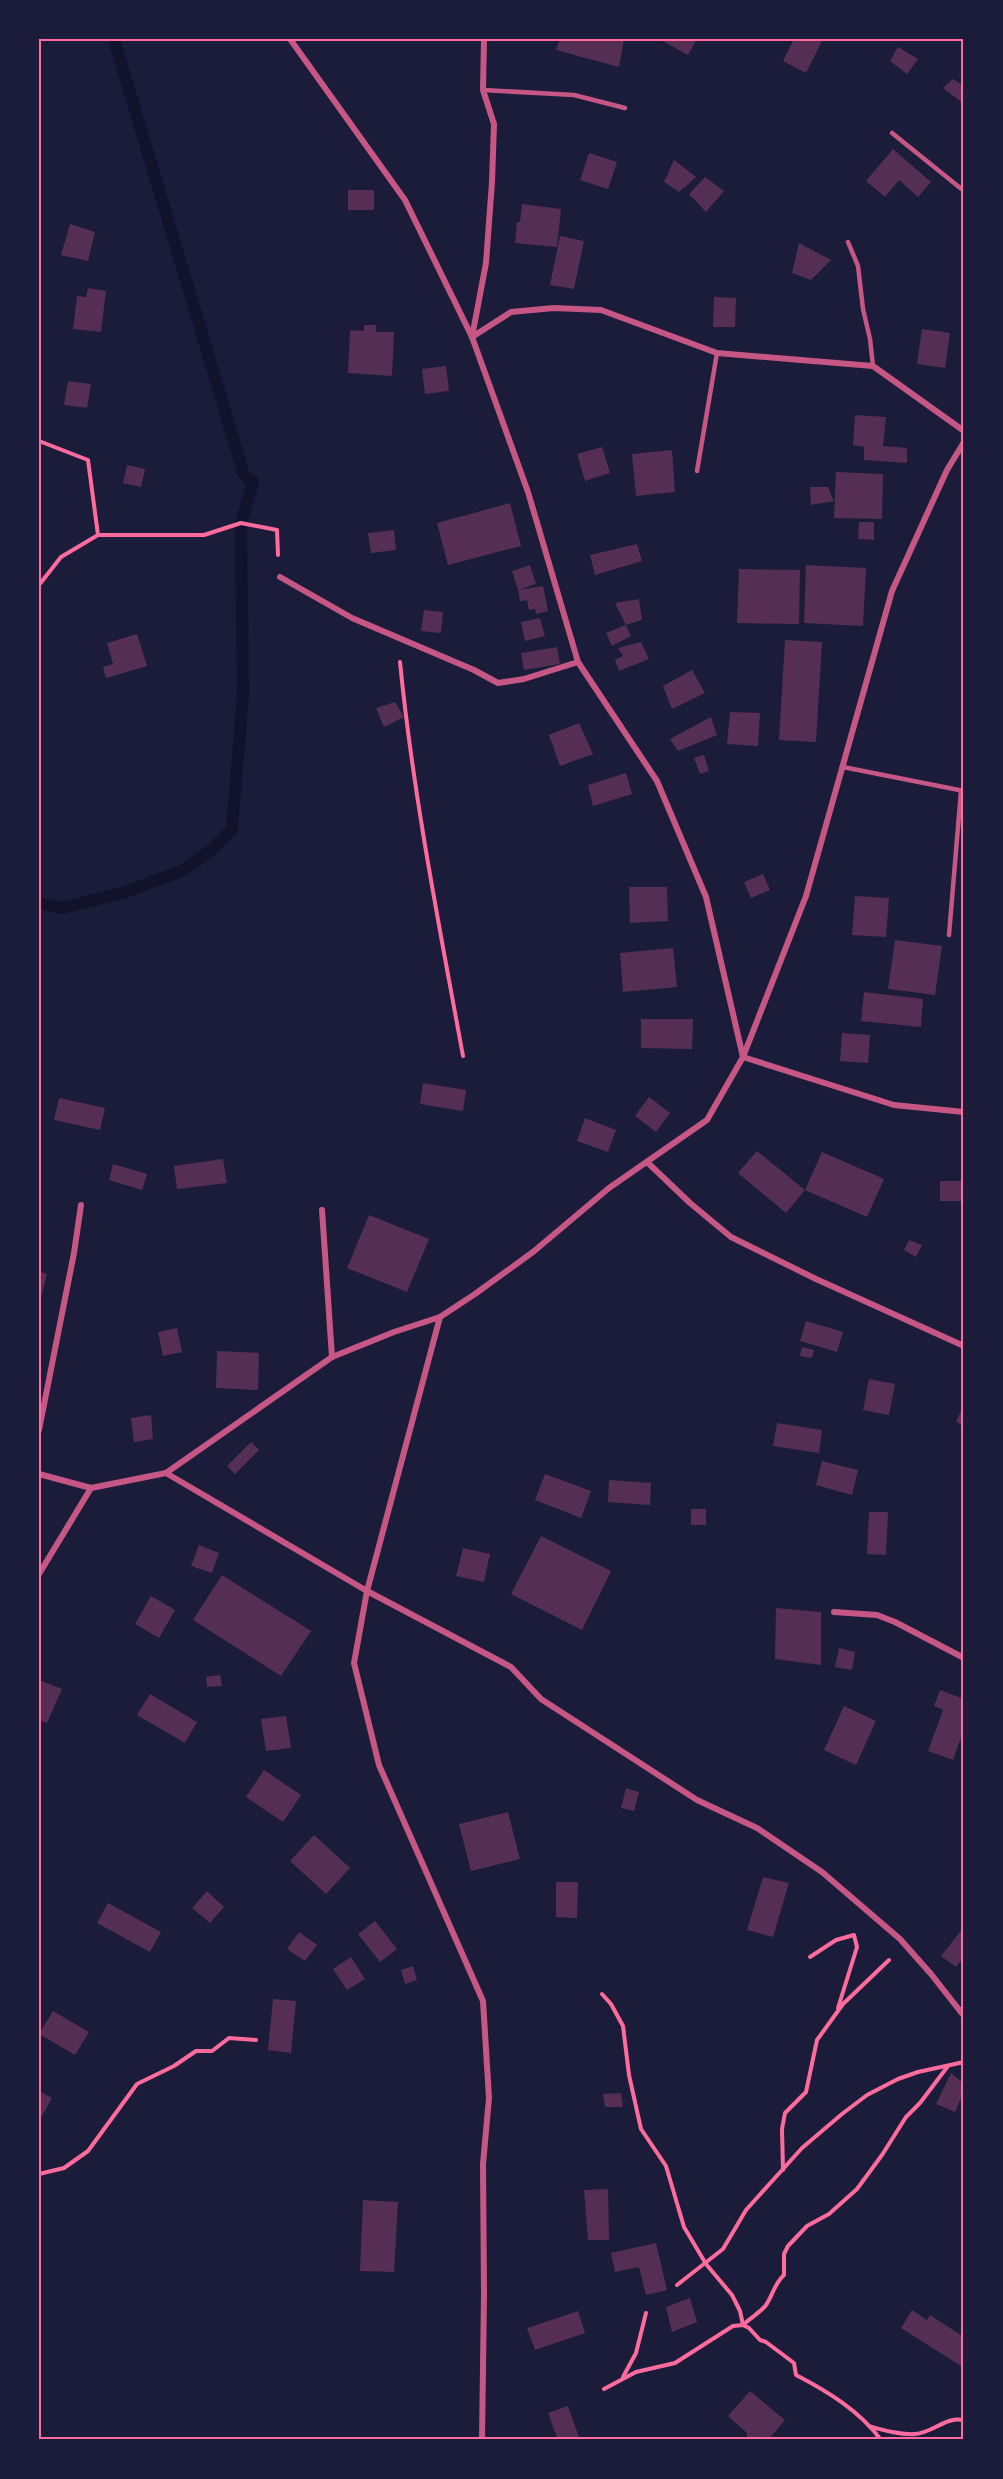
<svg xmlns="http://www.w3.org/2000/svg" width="1003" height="2479" font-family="Lato,sans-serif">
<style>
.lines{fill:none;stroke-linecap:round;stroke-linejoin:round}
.stream{stroke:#12122b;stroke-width:12}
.building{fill:#542f53}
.path{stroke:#ff6b9d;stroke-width:4}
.service{stroke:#c65784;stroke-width:4.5}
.minor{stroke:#c65784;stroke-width:6}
.neatline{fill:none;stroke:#ff6b9d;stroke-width:2}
</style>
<rect width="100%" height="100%" fill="#1b1b3a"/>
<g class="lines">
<path class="stream" d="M39,903L63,908L122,893L182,871L210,851L232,829L243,695L241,523L253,482L244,475L114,39"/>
</g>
<g class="building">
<path d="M560,39H624L619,67L556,50Z"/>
<path d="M659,39H697L688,55Z"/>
<path d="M794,39H818L822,41L806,73L783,61Z"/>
<path d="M898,47L918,59L907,74L890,61Z"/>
<path d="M953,79L964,86V104L943,88Z"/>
<path d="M893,149L931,182L918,197L899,180L885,197L866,181Z"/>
<path d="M589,153L617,162L608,189L580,180Z"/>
<path d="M674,160L696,177L679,192L664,182Z"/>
<path d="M705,177L724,191L706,212L689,194Z"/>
<rect x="348" y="190" width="26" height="20"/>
<path d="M522,204L561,209L557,247L515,243L517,222H520Z"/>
<path d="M70,224L95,232L88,261L61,255Z"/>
<path d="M560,236L584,241L574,289L550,285Z"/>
<path d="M799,243L831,260L811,280L792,273Z"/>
<path d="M88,288L106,291L101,332L73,329L77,296L86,297Z"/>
<path d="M714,297L736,298L735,327H713Z"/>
<path d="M364,325H376V332H394L392,376L348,373L350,330L364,331Z"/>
<path d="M922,329L950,333L945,368L917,364Z"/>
<path d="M446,366L449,391L425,394L422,369Z"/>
<path d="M68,381L91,384L87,408L64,405Z"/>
<path d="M855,415L886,417L883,446L907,448V463L864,460V447L853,445Z"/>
<path d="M602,447L610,473L585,481L577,454Z"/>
<path d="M672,450L675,492L636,496L632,454Z"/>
<path d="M127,465L145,469L141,487L123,483Z"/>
<path d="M836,472L883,474L882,519L834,518Z"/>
<path d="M810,487H828L834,501L811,505Z"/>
<path d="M510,503L521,546L448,565L437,523Z"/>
<path d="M859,522H874V540L858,539Z"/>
<path d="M394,530L396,550L371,553L368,533Z"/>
<path d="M637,544L642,561L595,575L590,555Z"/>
<path d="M530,565L536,584L518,590L512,571Z"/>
<path d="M806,565L866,568L863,626L804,623Z"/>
<path d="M739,569L800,570L799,624L737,623Z"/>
<path d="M543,586L548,611L536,614L535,609L529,610L527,600L520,601L518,590Z"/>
<path d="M639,599L642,620L626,625L615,603Z"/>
<path d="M424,610L443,612L441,633L421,631Z"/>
<path d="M540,618L545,636L525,641L521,622Z"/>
<path d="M626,625L631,636L612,646L606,633Z"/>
<path d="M137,634L147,666L106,678L103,667L113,664L107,643Z"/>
<path d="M785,640L822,642L816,742L779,740Z"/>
<path d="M641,642L649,659L619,671L615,660L623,656L618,648Z"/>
<path d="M557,647L560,664L524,670L521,653Z"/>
<path d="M692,670L705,693L672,709L663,686Z"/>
<path d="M395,702L404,717L384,727L376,708Z"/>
<path d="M730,712L760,713L758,746L727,744Z"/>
<path d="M711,717L717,735L678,751L670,739Z"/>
<path d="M579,723L593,754L560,766L549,735Z"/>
<path d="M704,755L709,771L700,774L694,758Z"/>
<path d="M626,773L632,794L593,806L588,785Z"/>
<path d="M763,874L770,890L751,898L744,882Z"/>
<path d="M629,887H667L668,921L630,923Z"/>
<path d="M855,896L889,898L886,937L852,935Z"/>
<path d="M895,940L942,946L935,995L888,989Z"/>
<path d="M673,948L677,987L623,992L620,953Z"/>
<path d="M864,992L923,999L921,1027L861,1021Z"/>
<path d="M641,1019H693L692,1049L641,1048Z"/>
<path d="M842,1033L870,1035L868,1063L840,1061Z"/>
<path d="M423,1083L466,1090L463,1111L420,1104Z"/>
<path d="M649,1097L670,1113L656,1132L635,1116Z"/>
<path d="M59,1098L105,1108L100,1130L54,1120Z"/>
<path d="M585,1118L616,1130L608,1152L577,1141Z"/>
<path d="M757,1151L805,1190L786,1213L738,1173Z"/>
<path d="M822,1152L884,1179L867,1217L805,1190Z"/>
<path d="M223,1159L227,1183L177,1189L174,1166Z"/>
<path d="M113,1164L147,1174L142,1190L109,1180Z"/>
<rect x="940" y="1181" width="24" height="20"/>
<path d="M369,1215L429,1239L407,1292L347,1268Z"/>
<path d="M909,1240L922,1245L916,1257L904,1250Z"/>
<path d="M39,1271L47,1274L40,1301L39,1300Z"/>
<path d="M806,1321L843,1332L837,1352L800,1341Z"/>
<path d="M177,1328L182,1352L163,1356L158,1332Z"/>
<path d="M802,1347L814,1350L812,1358L800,1356Z"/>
<path d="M217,1351L259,1353L258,1390L216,1388Z"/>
<path d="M869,1379L895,1384L889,1415L863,1410Z"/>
<path d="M964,1404V1426L956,1422Z"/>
<path d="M151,1415L153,1439L134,1442L131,1418Z"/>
<path d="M777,1423L822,1430L819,1453L773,1446Z"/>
<path d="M251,1442L259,1450L235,1474L227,1466Z"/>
<path d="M822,1461L858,1470L852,1495L816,1485Z"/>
<path d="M545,1474L591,1491L581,1518L535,1500Z"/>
<path d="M609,1480L651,1483L650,1505L608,1502Z"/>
<rect x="691" y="1509" width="15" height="16"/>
<path d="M869,1512H888L886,1555L867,1554Z"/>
<path d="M541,1536L611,1571L582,1630L511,1594Z"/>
<path d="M199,1545L219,1553L212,1573L191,1566Z"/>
<path d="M463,1548L490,1554L484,1582L456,1576Z"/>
<path d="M222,1575L311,1631L281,1676L193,1620Z"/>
<path d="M151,1596L175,1610L159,1638L135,1624Z"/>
<path d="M776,1608L821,1612V1665L775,1659Z"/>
<path d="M839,1648L855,1652L852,1670L835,1667Z"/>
<path d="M220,1675L222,1686L207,1687L206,1677Z"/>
<path d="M39,1680L62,1689L47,1723L39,1720Z"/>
<path d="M940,1690L964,1699V1729L953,1760L928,1751L943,1710L934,1706Z"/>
<path d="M150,1694L197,1722L185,1743L137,1715Z"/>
<path d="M844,1706L876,1721L856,1765L824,1750Z"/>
<path d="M286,1716L291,1748L266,1751L261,1719Z"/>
<path d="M264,1770L301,1795L283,1822L246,1797Z"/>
<path d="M626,1788L639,1792L634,1811L621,1808Z"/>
<path d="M508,1812L520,1859L471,1871L459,1824Z"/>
<path d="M314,1835L350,1868L326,1894L290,1861Z"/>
<path d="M763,1877L789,1883L773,1937L747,1930Z"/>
<path d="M556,1882H578L577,1918L556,1917Z"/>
<path d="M207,1891L224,1907L210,1923L192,1908Z"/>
<path d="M108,1903L161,1932L150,1952L97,1923Z"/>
<path d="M375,1921L397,1949L380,1962L358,1934Z"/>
<path d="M964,1927V1957L956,1967L941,1956Z"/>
<path d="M299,1932L317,1945L305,1961L287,1949Z"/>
<path d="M351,1957L365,1979L347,1990L333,1969Z"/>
<path d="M413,1966L417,1980L405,1984L401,1970Z"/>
<path d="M273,1999L296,2001L291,2053L268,2050Z"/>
<path d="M53,2011L89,2032L75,2055L39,2034Z"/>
<path d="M951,2073L964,2084V2091L955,2112L936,2104Z"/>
<path d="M39,2091L52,2098L42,2116L39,2114Z"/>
<path d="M621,2093L623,2107H605L603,2094Z"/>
<path d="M608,2189L609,2240H588L584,2190Z"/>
<path d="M363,2200L398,2202L394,2272L360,2271Z"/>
<path d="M656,2243L667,2290L646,2295L639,2267L615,2272L611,2253Z"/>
<path d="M690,2298L697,2322L672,2332L666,2307Z"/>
<path d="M912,2310L927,2320L930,2315L964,2337V2361L961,2366L901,2328Z"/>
<path d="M578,2311L585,2333L535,2350L527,2328Z"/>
<path d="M750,2391L785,2420L768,2440H747V2433L728,2416Z"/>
<path d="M568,2406L580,2440H558L548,2413Z"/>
</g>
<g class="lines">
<g class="path">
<path d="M39,441L88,460L98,535H204L241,523L277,530L278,555"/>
<path d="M39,585L61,557L98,535"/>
<path d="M400,662C413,794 439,925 463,1056"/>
<path d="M810,1957L836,1940L854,1935L857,1947L838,2008"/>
<path d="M602,1994L611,2004L623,2026L629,2075L641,2129L666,2166L684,2227L706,2264L732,2295L740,2311L743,2325"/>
<path d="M783,2170L782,2129L785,2113L806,2092L817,2040L843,2004L889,1960"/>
<path d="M39,2174L64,2168L88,2151L137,2084L174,2066L196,2051H212L229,2038L256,2040"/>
<path d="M677,2285L723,2249L746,2210L802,2148L842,2114L867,2095L898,2079L918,2072L964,2062"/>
<path d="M743,2325C750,2318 761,2312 766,2305C773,2295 774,2284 784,2275V2254L788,2246L807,2226L829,2214L857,2189L882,2155L906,2117L920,2103L948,2066"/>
<path d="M623,2377L636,2353L646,2313"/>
<path d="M604,2389L636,2372L675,2363L733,2326L743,2325L749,2328L760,2340L766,2342L794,2363L796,2375C827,2391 860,2411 881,2440"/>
<path d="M869,2426C883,2430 900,2435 915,2434C933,2433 946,2416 964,2420"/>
</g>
<g class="service">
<path d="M483,90L574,95L625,108"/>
<path d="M892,133L964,191"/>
<path d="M848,242L858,266L863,309L870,339L873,366"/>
<path d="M697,471L717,353"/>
<path d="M843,767L964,791"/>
<path d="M949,935L961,791"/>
</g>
<g class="minor">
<path d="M290,39L405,200L472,337L528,492L578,662L657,781L706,897L743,1057L894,1105L964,1112"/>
<path d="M472,337L511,312L554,308L601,310L717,353L873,366L964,431"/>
<path d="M472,337L486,263L492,182L494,124L483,90L484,39"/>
<path d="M280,577L352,618L474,670L498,683L524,679L578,662"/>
<path d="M647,1162L690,1203L731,1237L816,1279L964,1346"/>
<path d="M322,1210L332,1357"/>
<path d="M440,1317L367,1591L354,1663L379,1765L483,2001L489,2098L483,2164L484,2294L482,2440"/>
<path d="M39,1430L74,1253L81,1205"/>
<path d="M166,1473L367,1591L511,1667L541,1699L697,1800L757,1828L822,1872L900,1939L931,1974L964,2016"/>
<path d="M39,1474L91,1488L166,1473L332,1357L394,1332L440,1317L475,1294L533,1252L609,1188L707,1120L743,1057L806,896L892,591L947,470L964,442"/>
<path d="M39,1574L91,1488"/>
<path d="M834,1612L877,1615L895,1622L964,1658"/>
</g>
</g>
<rect width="1003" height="2479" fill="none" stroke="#1b1b3a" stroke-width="81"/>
<rect x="40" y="40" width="922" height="2398" class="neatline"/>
</svg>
